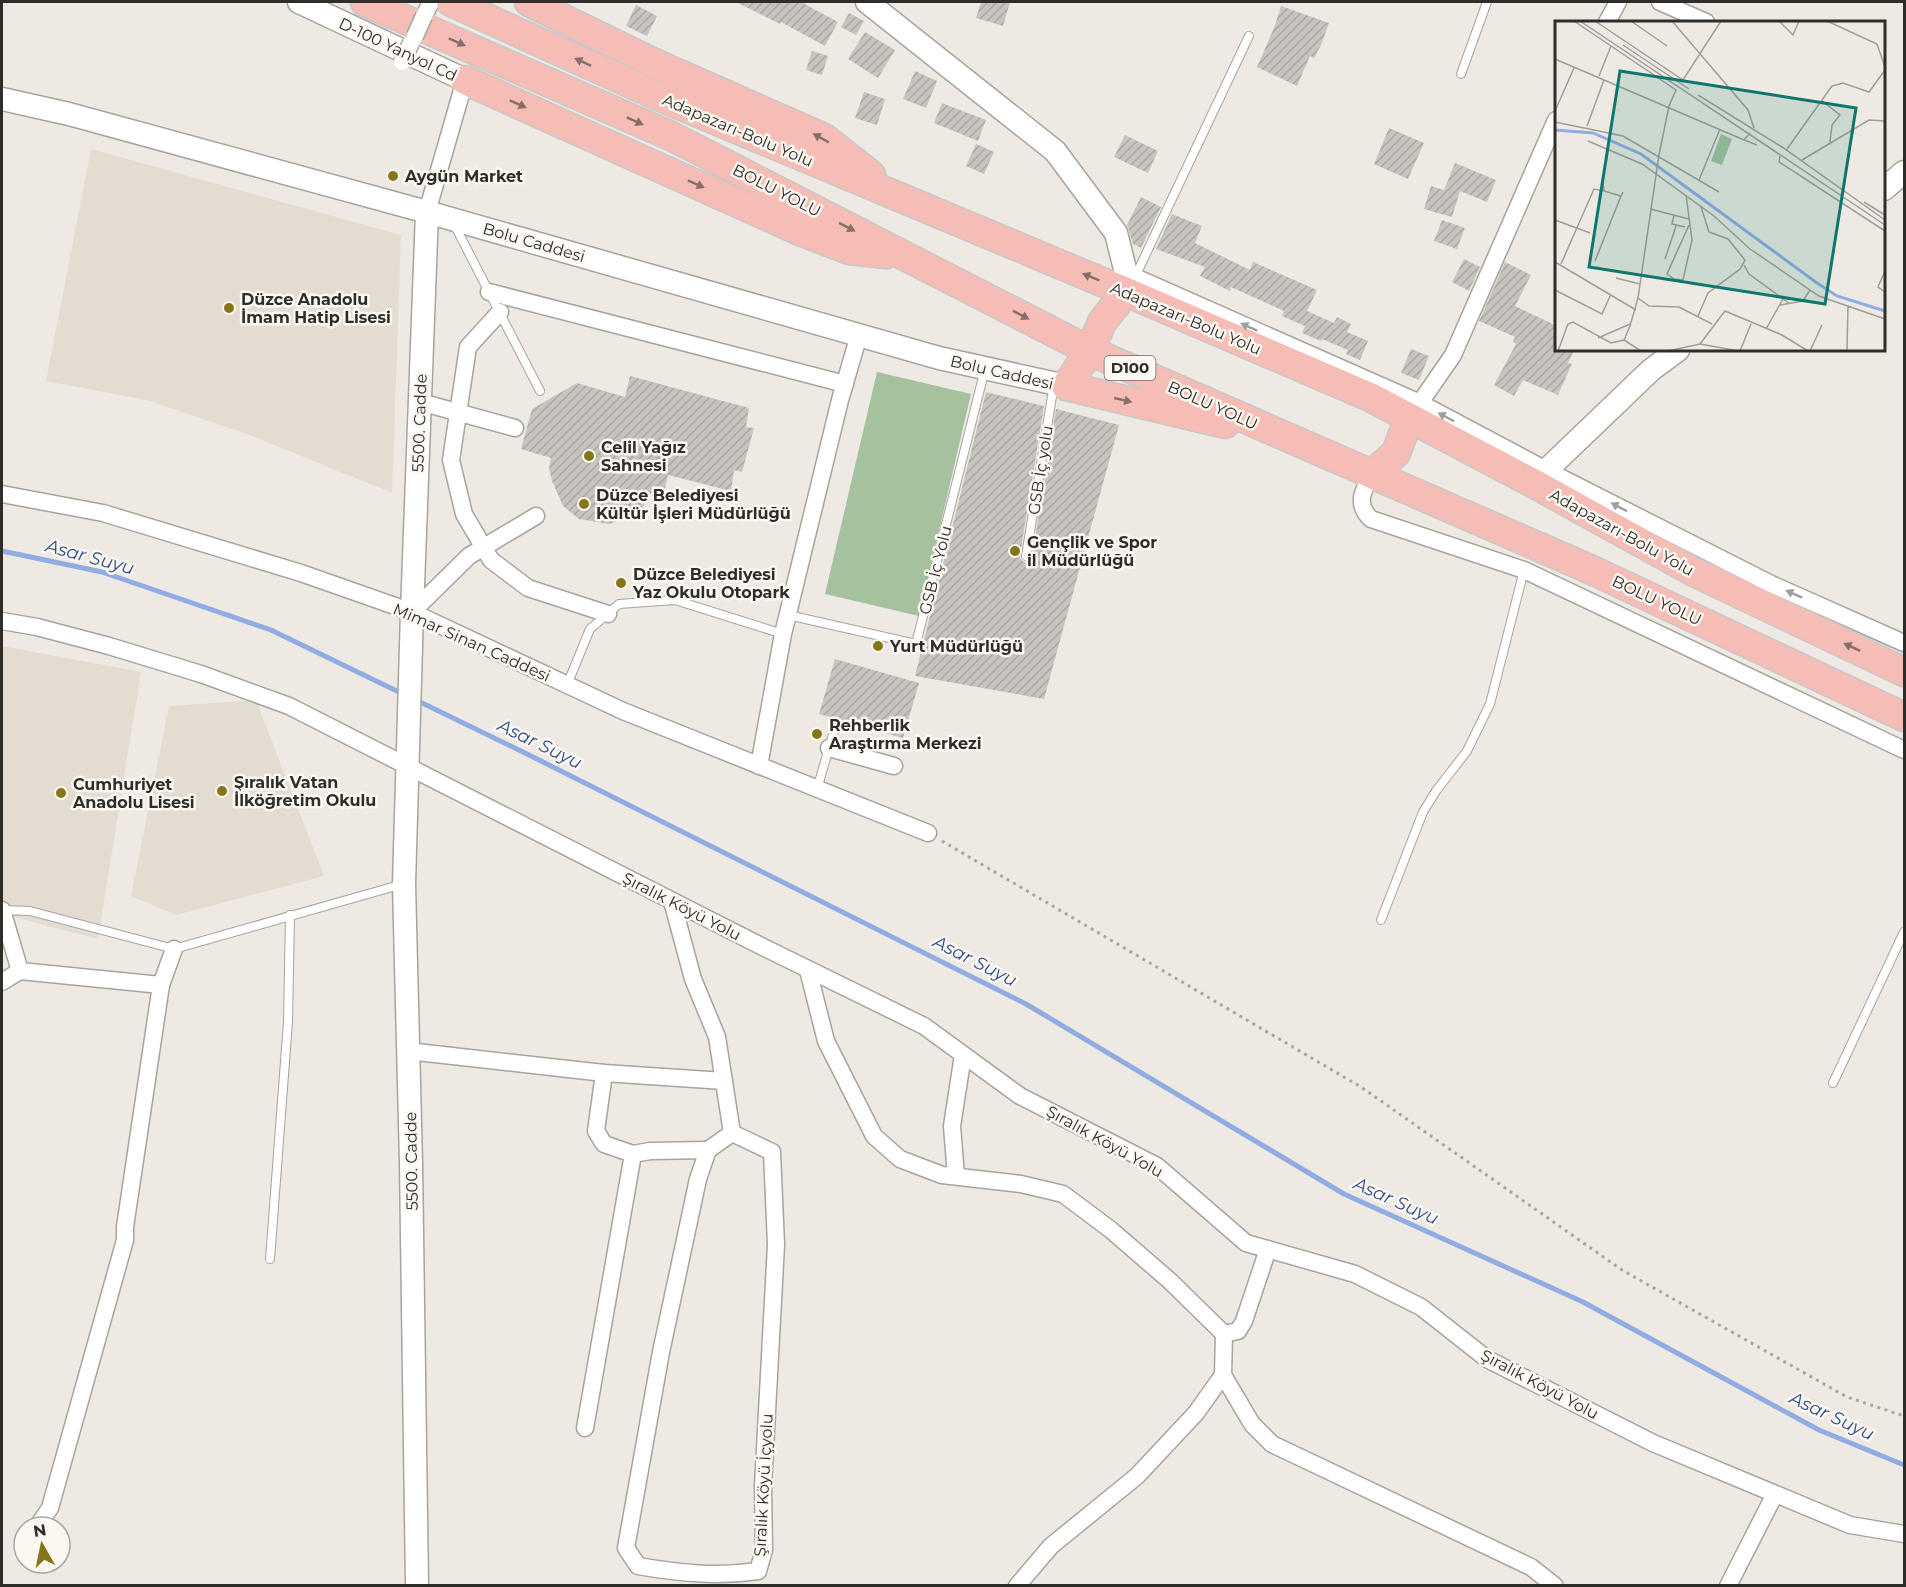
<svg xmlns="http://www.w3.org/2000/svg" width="1906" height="1587" font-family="Montserrat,sans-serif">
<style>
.built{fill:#e4dcd0}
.green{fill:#a5c19e}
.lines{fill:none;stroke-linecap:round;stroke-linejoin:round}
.stream{stroke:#90ace2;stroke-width:5}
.building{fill:url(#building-hatch)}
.lane-casing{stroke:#a7a39d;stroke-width:10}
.street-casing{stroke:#a7a39d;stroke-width:19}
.secondary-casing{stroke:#a7a39d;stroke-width:25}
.highway-casing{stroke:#c9c8c8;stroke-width:31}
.path{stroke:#aaa7a2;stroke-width:3;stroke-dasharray:3 4.5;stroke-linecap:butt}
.lane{stroke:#fff;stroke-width:8}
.street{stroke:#fff;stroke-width:16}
.secondary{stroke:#fff;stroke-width:22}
.highway{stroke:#f5bdb5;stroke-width:28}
.street-bridge-casing{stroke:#a7a39d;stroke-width:19;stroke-linecap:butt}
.street-bridge{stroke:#fff;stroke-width:16}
.oneway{fill:#886e69}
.oneway2{fill:#a1a09f}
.poi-dot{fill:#877519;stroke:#fbf7f1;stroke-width:2}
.labels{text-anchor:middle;stroke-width:5;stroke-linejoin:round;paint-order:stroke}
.shield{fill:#fbf7f1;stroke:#6c6a66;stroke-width:1.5}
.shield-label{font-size:15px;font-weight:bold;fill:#2e2d2a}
.street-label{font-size:16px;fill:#2e2d2a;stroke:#fbf7f1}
.poi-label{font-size:16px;font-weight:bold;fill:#2e2d2a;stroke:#fbf7f1;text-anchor:start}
.water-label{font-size:18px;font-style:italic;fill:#2d4c8e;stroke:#fbf7f1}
.inset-river{fill:none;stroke:#90ace2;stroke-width:3}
.inset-road{fill:none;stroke:#a19e99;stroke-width:1.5}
.view{fill:#0f766e;fill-opacity:0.15;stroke:#0f766e;stroke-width:3}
.inset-edge{fill:none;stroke:#2e2d2a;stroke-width:3}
</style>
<defs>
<pattern id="building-hatch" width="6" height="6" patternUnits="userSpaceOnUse" patternTransform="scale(1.5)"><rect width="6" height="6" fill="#c7c3bd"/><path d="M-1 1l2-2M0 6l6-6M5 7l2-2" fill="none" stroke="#aba8a3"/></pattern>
</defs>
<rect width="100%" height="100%" fill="#eeeae3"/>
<g class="built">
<path d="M91,149L401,235L392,493L247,434L146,400L46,381Z"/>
<path d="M2,646L141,672L98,939L2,914Z"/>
<path d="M256,700L324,876L176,915L131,896L169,706Z"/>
</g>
<path class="green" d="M877,372L971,394L919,616L825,594Z"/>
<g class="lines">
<g class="stream">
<path d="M2,551L102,572L271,630L405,695"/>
<path d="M416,700L523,752L1026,1004L1344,1194L1583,1302L1819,1430L1904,1465"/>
</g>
</g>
<g class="building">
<path d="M736,2H801L838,22L825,46L781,22L780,24Z"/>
<path d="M981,2H1010L1003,26L976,18Z"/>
<path d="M636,5L657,16L647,36L626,26Z"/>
<path d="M1281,6L1329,23L1321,45L1314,58L1310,56L1297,86L1257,67L1274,28Z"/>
<path d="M849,13L864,21L856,35L841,27Z"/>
<path d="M865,32L895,50L878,78L848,59Z"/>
<path d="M812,51L828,56L822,75L806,70Z"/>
<path d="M915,71L937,81L926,108L903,99Z"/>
<path d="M864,92L885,99L877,125L855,118Z"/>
<path d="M942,103L986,120L978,141L934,123Z"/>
<path d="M1389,128L1424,143L1408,179L1374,164Z"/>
<path d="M1125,135L1158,151L1148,173L1114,157Z"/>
<path d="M976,144L994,152L984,174L966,166Z"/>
<path d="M1455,163L1496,180L1487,202L1460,191L1452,217L1424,209L1431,186L1444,190Z"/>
<path d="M1141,197L1161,207L1141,248L1133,244L1127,225Z"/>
<path d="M1172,214L1202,226L1195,243L1250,270L1253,262L1317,290L1307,311L1334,323L1337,317L1351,324L1347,332L1368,341L1360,360L1346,354L1348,350L1322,339L1321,341L1302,333L1305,326L1282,316L1284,311L1231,287L1230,291L1200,276L1205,267L1156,249Z"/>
<path d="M1442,220L1465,228L1457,249L1434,241Z"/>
<path d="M1464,259L1480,267L1469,291L1452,282Z"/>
<path d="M1505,262L1531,275L1515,306L1557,326V350H1574L1568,363L1572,364L1558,395L1523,380L1514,396L1494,385L1516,344L1513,342L1515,337L1479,321Z"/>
<path d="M1411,349L1429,356L1419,380L1401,373Z"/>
<path d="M630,376L749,408L746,427L754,428L742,472L734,470L731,491L668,475L663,497L652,492L641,510L627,518L609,524L579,519L563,506L552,481L549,468L551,458L521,449L532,409L577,383L625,397Z"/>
<path d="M986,392L1044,406L1020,555V559L1024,562H1029L1032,557L1056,409L1119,425L1044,699L915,676Z"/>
<path d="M835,659L919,683L903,738L819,714Z"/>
</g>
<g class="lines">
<g class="lane-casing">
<g id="lane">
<path d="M1461,74L1487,2"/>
<path d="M454,224L540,391"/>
<path d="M1135,277L1249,36"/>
<path d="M1026,556L1054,384"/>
<path d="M788,615L916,644L985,369"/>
<path d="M567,685L590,629L619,604L675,600L783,634"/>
<path d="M817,789L834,731"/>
<path d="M2,910L30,911L174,949L403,884"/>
<path d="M1381,920L1423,812L1436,791L1467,751L1490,704L1524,570"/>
<path d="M1833,1083L1904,932"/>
<path d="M270,1259L288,1022L290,915"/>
</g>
</g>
<g class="street-casing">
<g id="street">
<path d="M1660,2L1706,22"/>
<path d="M424,16L431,2"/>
<path d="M1607,22L1618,2"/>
<path d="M427,212L465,80"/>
<path d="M1126,273L1420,403L1546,470L1771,584L1904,643"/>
<path d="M489,292L845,384"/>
<path d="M500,312L468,347L451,460L464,514L491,560L528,588L608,614"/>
<path d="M420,402L515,428"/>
<path d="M1415,410L1453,355L1556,120"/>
<path d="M1372,474C1363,490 1355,504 1371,519L1524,570L1904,750"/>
<path d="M2,494L103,513L301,573L412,612L623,711L928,833"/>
<path d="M412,612L469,556L536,516"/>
<path d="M2,621L37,627L109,646L201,674L289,706L765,948L924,1026L1020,1096L1157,1166L1246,1243L1355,1274L1421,1307L1487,1359L1653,1443L1850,1525L1904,1534"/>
<path d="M829,748L894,766"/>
<path d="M759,766L783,634L840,400L859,335"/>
<path d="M672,901L693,979L717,1037L732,1133L772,1152L776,1245L763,1486L764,1550L758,1571C717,1577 679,1573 638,1566L626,1548L661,1352L698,1179L708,1150L732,1133"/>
<path d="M2,910L20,971L161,985L174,949"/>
<path d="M808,970L826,1041L874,1136L900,1159L942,1175L1021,1184L1063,1194L1111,1230L1170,1281L1224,1334L1223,1375L1196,1413L1137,1476L1051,1546L1017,1586"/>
<path d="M2,982L20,971"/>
<path d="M408,1051L604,1073L724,1081"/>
<path d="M604,1073L596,1131L604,1144L633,1154L650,1151L708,1150"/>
<path d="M956,1176L952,1126L963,1055"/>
<path d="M1224,1334L1238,1331L1244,1321L1268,1249"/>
<path d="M1223,1375L1252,1424L1272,1444L1531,1567L1555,1586"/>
<path d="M585,1428L633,1154"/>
<path d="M37,1527L50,1508L125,1240V1227L161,985"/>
<path d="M1728,1586L1775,1494"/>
</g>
</g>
<g class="secondary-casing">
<g id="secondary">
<path d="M299,2L465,80"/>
<path d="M867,2L1055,151L1116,233L1126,273V292"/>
<path d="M2,99L69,114L427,212L939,358L1066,386"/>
<path d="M1884,189L1904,172"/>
<path d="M1533,483L1651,370L1678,350"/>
<path d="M417,1586L411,1163L404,884L412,612L427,212"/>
</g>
</g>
<g class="highway-casing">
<g id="highway">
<path d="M365,2L671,136L1090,351L1594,571L1904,717"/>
<path d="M451,2L658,96L1126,292L1370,397L1533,483L1694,572L1904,672"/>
<path d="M529,2L652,62L824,138L871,175"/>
<path d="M465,80L800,231L849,250L886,254"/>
<path d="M1126,292L1102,322L1090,351L1066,386L1225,424"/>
<path d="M1372,474L1396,453L1409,418"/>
</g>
</g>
<path class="path" d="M942,841L1361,1087L1622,1270L1847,1397L1904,1416"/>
<use href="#lane" class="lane"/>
<use href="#street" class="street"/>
<use href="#secondary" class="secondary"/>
<use href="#highway" class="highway"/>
<g class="street-bridge-casing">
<g id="street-bridge">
<path d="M415,36L424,16"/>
<path d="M402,62L411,43"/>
</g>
</g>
<use href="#street-bridge" class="street-bridge"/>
</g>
<defs><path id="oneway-solid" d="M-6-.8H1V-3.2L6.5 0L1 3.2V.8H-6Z" transform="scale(1.5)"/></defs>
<g class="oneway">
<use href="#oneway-solid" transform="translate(457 42) rotate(24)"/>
<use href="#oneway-solid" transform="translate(583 62) rotate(-155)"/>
<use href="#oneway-solid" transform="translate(518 104) rotate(24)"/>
<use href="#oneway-solid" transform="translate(635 121) rotate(24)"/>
<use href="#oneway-solid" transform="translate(821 138) rotate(-151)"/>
<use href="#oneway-solid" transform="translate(696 184) rotate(24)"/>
<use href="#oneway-solid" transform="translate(847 227) rotate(27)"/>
<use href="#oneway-solid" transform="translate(1091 277) rotate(-158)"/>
<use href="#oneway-solid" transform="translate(1021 315) rotate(27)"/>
<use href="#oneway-solid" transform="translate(1123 400) rotate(13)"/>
<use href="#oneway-solid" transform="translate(1852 647) rotate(-155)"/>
</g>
<g class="oneway2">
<use href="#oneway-solid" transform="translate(1249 327) rotate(-156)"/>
<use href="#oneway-solid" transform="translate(1446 417) rotate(-152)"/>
<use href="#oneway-solid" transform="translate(1619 507) rotate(-153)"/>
<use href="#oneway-solid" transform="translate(1794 594) rotate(-156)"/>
</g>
<g class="poi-dot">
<circle cx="393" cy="176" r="6"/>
<circle cx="229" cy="308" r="6"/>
<circle cx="589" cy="456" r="6"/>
<circle cx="584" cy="504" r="6"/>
<circle cx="1015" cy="551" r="6"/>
<circle cx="621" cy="583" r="6"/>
<circle cx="878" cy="646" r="6"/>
<circle cx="817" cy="734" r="6"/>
<circle cx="222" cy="791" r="6"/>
<circle cx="61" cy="793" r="6"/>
</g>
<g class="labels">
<rect class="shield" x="1104.5" y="356" width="51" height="24" rx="4.5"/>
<g class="shield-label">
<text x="1130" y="373">D100</text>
</g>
<g class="street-label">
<text transform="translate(398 49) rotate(25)" y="6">D-100 Yanyol Cd</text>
<text transform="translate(738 130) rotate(23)" y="6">Adapazarı-Bolu Yolu</text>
<text transform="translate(777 190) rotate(27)" y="6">BOLU YOLU</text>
<text transform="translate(534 242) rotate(16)" y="6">Bolu Caddesi</text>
<text transform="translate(1186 318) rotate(23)" y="6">Adapazarı-Bolu Yolu</text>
<text transform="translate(1002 372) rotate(13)" y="6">Bolu Caddesi</text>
<text transform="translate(1213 405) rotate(24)" y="6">BOLU YOLU</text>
<text transform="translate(419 423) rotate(-88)" y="6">5500. Cadde</text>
<text transform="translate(1040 470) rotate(-81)" y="6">GSB İç yolu</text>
<text transform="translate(1622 532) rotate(29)" y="6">Adapazarı-Bolu Yolu</text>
<text transform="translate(935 570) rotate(-76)" y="6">GSB İç Yolu</text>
<text transform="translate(1657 600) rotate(25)" y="6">BOLU YOLU</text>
<text transform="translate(472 642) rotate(24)" y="6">Mimar Sinan Caddesi</text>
<text transform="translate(682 906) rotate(27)" y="6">Şıralık Köyü Yolu</text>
<text transform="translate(1105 1141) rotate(29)" y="6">Şıralık Köyü Yolu</text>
<text transform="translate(411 1161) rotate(-91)" y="6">5500. Cadde</text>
<text transform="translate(1540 1384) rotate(28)" y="6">Şıralık Köyü Yolu</text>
<text transform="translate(763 1485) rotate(-87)" y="6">Şıralık Köyü İçyolu</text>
</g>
<g class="poi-label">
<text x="405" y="182">Aygün Market</text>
<text x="241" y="305">Düzce Anadolu<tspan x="241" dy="18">İmam Hatip Lisesi</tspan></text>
<text x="601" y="453">Celil Yağız<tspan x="601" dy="18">Sahnesi</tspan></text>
<text x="596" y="501">Düzce Belediyesi<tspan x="596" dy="18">Kültür İşleri Müdürlüğü</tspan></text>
<text x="1027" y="548">Gençlik ve Spor<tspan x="1027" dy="18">il Müdürlüğü</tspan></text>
<text x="633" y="580">Düzce Belediyesi<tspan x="633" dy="18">Yaz Okulu Otopark</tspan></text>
<text x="890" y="652">Yurt Müdürlüğü</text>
<text x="829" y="731">Rehberlik<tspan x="829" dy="18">Araştırma Merkezi</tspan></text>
<text x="234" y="788">Şıralık Vatan<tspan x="234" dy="18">İlköğretim Okulu</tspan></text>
<text x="73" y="790">Cumhuriyet<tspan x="73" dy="18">Anadolu Lisesi</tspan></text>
</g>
<g class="water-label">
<text transform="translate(90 557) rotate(15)" y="6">Asar Suyu</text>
<text transform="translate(540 744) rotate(26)" y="6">Asar Suyu</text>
<text transform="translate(975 961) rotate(27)" y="6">Asar Suyu</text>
<text transform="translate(1396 1201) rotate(24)" y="6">Asar Suyu</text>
<text transform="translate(1832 1416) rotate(25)" y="6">Asar Suyu</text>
</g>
</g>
<g transform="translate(1555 21)">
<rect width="330" height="330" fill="#eeeae3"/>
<path d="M166,113L177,118L167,144L156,140Z" fill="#a5c19e"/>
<path class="inset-river" d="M0,109L38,112L86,133L262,262L282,275L330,290"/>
<path class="inset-road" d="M25,0L330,204M40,0L128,59L166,0M76,0L112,25M117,0L193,89L199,107M224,0L238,14L244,0M272,0L322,23L330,46M68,24L134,68M0,38L189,119M44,55L56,25M143,74L227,126L330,199M267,80L285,94L277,104L275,121M0,90L19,47M0,101L68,115L164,171M32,105L49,59M195,112L189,119L202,124M33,120L87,143L159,195L195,228L264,275L330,298M232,128L277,65L288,62L314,71L330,49M225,135L224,141L330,210M247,139L314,99L330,100M144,159L165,108M48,162L49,170L66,175L68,171M131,174L137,219L128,259L119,258L112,253L134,204M309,181L330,194M95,188L134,198M119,194L117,203L130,206M0,199L35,212M110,238L121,205M40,240L66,175M0,241L81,289M6,243L39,168L49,170M189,244L194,253L235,283M330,250L323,266L330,271M61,257L85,263M0,269L47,293L56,273M83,277L94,285L124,286L157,303M225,284L248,280L255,269M143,295L153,272L185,248L190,239L173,218L154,211L146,186M211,308L228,278M43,317L75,303M69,319L86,330M145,323L170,290L227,314L253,330M3,330L13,303L18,301L56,322L69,319L75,305L83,277L104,134L114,85L121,69L19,0M113,330L145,323L184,330M185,330L196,303M255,330L267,304M292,330L293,284"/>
<path class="view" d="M65,50L301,87L270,283L34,246Z"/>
<rect width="330" height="330" class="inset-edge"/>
</g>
<rect width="1906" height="1587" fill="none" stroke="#2e2d2a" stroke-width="6"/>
<g transform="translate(42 1545) rotate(351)"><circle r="28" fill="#fbf7f1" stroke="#a9a6a1" stroke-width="1.5"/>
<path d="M0-4.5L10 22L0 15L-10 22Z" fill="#877519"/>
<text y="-9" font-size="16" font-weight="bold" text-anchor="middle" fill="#2e2d2a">N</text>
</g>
</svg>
